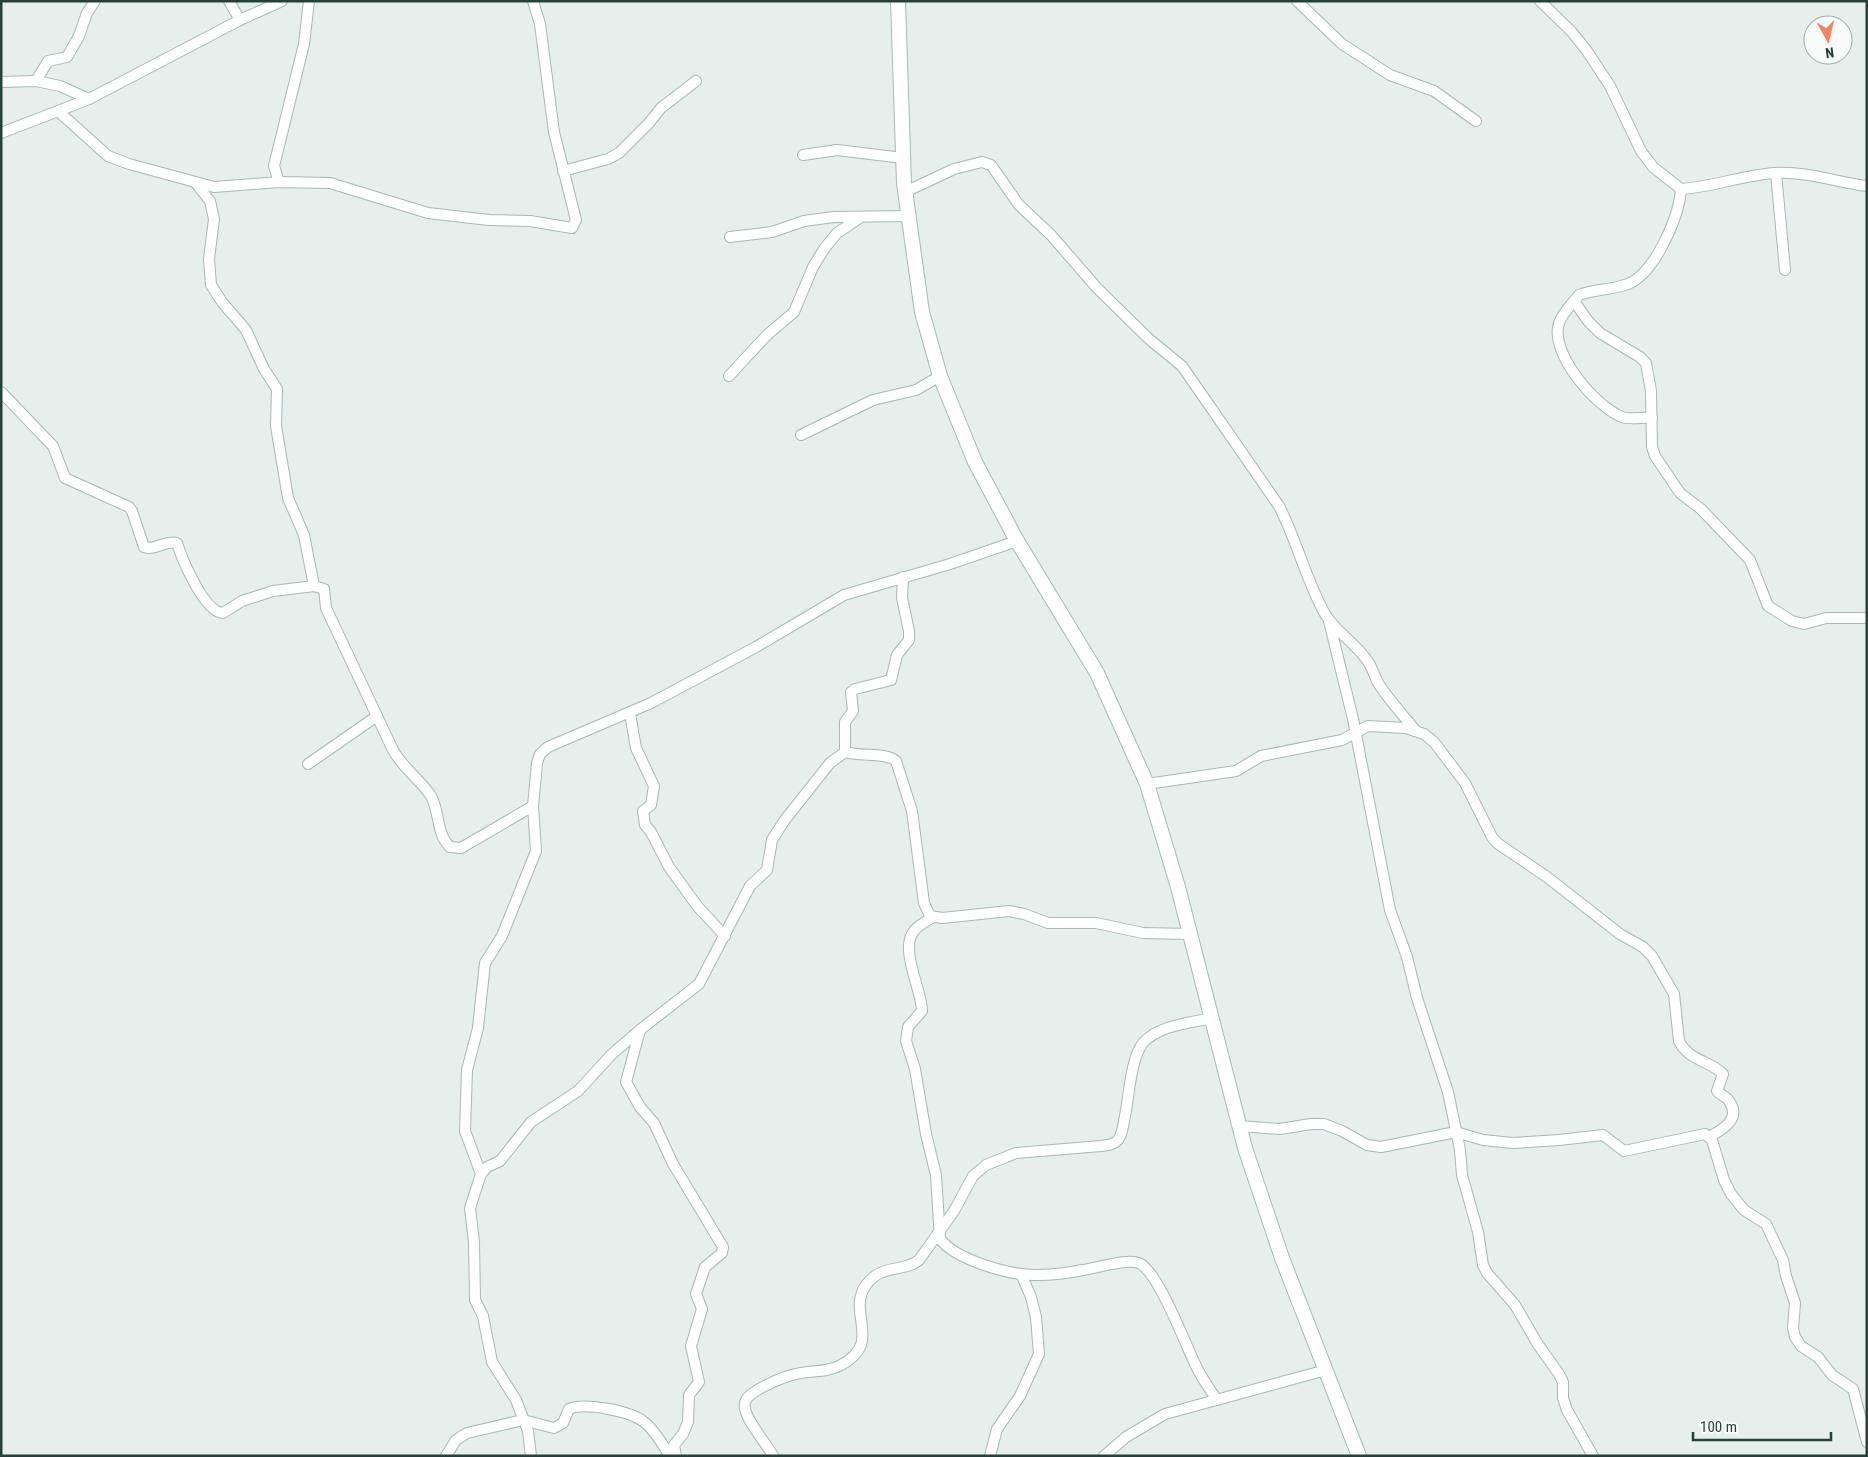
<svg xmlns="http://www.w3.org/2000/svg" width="1868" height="1457" font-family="'Roboto Condensed',sans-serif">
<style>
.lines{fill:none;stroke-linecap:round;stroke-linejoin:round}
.minor-casing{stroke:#a8b8b2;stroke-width:12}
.secondary-casing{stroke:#a4bbb3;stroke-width:16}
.minor{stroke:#fff;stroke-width:10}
.secondary{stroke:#fff;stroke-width:14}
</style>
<rect width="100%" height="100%" fill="#e6efeb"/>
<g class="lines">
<g class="minor-casing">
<g id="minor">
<path d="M229,1L240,20"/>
<path d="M1297,1L1342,44L1390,75L1434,91L1476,121"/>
<path d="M1540,1L1571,31L1587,51L1610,86L1641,151L1653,167L1681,189C1679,217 1655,273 1628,284C1612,290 1594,289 1579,295C1573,303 1562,313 1559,323C1549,353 1596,407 1622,417C1630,420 1643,417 1652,418"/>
<path d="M36,81L48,61L67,57L79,36L87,13L95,1"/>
<path d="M1,82L36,81L60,86L89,99"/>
<path d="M58,111L108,156L129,164L214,187L279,182L330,183L428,213L489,220L530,221L572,228L576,220L554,132L540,24L533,1"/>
<path d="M1,133L89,99L240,20L282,1"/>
<path d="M803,155L837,150L903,158"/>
<path d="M563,171L608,159L619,153L649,123L661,108L696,81"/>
<path d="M1776,173L1785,270"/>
<path d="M195,182L210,201L214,219L209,259L211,285L222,302L246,330L264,369L277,389L276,426L288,498L304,535L314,586"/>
<path d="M279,182L274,166L304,44L309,1"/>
<path d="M1681,189C1713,187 1743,175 1775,173C1806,171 1836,182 1867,186"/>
<path d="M905,192L954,169L982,162L991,165L1019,205L1051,235L1097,288L1149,339L1182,366L1279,506C1297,541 1306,580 1325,614C1335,631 1355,643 1366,659C1372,666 1374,675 1378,683C1389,700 1403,715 1416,731"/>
<path d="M730,237L772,232L804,221L834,217L908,216"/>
<path d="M1574,301L1588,321L1600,333L1640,357L1646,363L1651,391L1652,447L1655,456L1680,493L1701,509L1750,560L1768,606L1792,621L1804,624L1826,618H1867"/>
<path d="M729,376L767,335L794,312L813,267L824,249L837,233L861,217"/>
<path d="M1,392L53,446L65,478L129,507L132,511L144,547C155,551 165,540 177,543C182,559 204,612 223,613L242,601L273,591L314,586L324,589L326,608L392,748C401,767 420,779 431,796C440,812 436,834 450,847L461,848L533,806"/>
<path d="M801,435L873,400L916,390L940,376"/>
<path d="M1329,621L1353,719L1390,910L1407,957L1417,998L1448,1092L1460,1150L1462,1175L1478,1232L1483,1265L1487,1273L1515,1305L1537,1343L1559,1374L1563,1382V1398L1567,1410L1593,1456"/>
<path d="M630,714L636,748L654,786L651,805L643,811L645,825L651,832L669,867L698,907L725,936"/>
<path d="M845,752C861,757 887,752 896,761L912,811L924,903L930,916L942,918L1009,911L1024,914L1048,923H1096L1143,933L1190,934"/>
<path d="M308,764L377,716"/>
<path d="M1147,784L1236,771L1261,756L1342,740L1368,726L1406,728L1424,734L1434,742L1465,783L1492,837L1497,843L1547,877L1620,934L1643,947L1652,956L1674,994L1679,1041C1689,1061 1709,1060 1723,1074L1717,1091C1720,1095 1726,1096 1729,1101C1742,1119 1722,1130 1709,1137"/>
<path d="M933,917C927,921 918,925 914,931C899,948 922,991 922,1011L908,1027L906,1041L915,1069L926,1134L936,1175L940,1239C956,1260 1011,1276 1038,1275C1052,1275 1068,1273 1083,1270C1097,1268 1127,1258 1139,1263C1159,1272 1186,1347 1197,1368C1203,1380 1210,1390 1217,1400"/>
<path d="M640,1030L626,1082L640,1107L654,1123L673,1164L723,1247L722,1253L705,1267L696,1294L702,1309L691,1346L699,1382L689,1395L688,1422L683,1434L674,1445L676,1456"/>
<path d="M1239,1126L1280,1129L1311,1124H1324L1342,1131L1367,1145L1381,1147L1456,1132L1483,1140L1513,1143L1559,1140L1603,1135L1624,1151L1705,1134L1712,1140L1724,1180L1731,1194L1744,1210L1766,1224L1783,1260L1786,1276L1795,1303L1793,1328L1795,1337L1801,1346L1818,1357L1832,1375L1853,1389L1867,1442"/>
<path d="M481,1174L487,1167L500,1161L531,1122L578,1091L612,1054L641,1029L699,984L750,886L767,870L772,840L784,821L830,763L845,752V722L853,711L851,692L855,689L891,680L897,655L909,640V631L902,598L903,577"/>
<path d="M446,1456L456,1440L467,1433L523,1420L554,1428L563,1423L569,1409C584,1402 631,1411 644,1422C654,1429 663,1445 670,1456"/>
<path d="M531,1456L528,1431L516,1400L492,1362L483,1316L475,1300L474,1242L470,1208L481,1174L465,1131L467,1070L478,1028L485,963L502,936L536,851L533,806L537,763L540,754L548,747L651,703L756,647L844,595L950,564L1017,541"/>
<path d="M773,1456C767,1443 738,1413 746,1400C751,1390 785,1376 796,1374C810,1370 827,1373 841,1365C884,1342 846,1313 866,1285C882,1263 903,1273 919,1260L954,1211L973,1176L986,1165L1016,1153L1101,1146C1107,1145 1114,1145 1118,1140C1122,1135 1123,1127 1124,1121C1129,1100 1130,1059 1143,1043C1159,1025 1190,1023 1212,1018"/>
<path d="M990,1456L997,1429L1020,1396L1039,1354L1036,1317L1031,1297L1021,1274"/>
<path d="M1104,1456L1126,1437L1165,1414L1326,1370"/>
</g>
</g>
<g class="secondary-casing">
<path id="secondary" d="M898,1L904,183L922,312L940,376L975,462L1017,541L1097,673L1147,784L1178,887L1245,1148L1282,1258L1359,1456"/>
</g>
<use href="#minor" class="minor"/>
<use href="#secondary" class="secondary"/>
</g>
<rect width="1868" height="1457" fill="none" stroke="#24423a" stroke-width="5"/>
<g transform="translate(1828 40) rotate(172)"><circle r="24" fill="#f7fbf9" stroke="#a3b1ad"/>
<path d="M0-4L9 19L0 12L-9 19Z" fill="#f4845f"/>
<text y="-8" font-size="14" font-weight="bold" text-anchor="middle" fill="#24423a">N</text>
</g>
<path d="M1693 1432v8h138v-8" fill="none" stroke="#24423a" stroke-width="2.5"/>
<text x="1700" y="1432" font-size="15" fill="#24423a" stroke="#f7fbf9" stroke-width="4" paint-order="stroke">100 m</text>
</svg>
